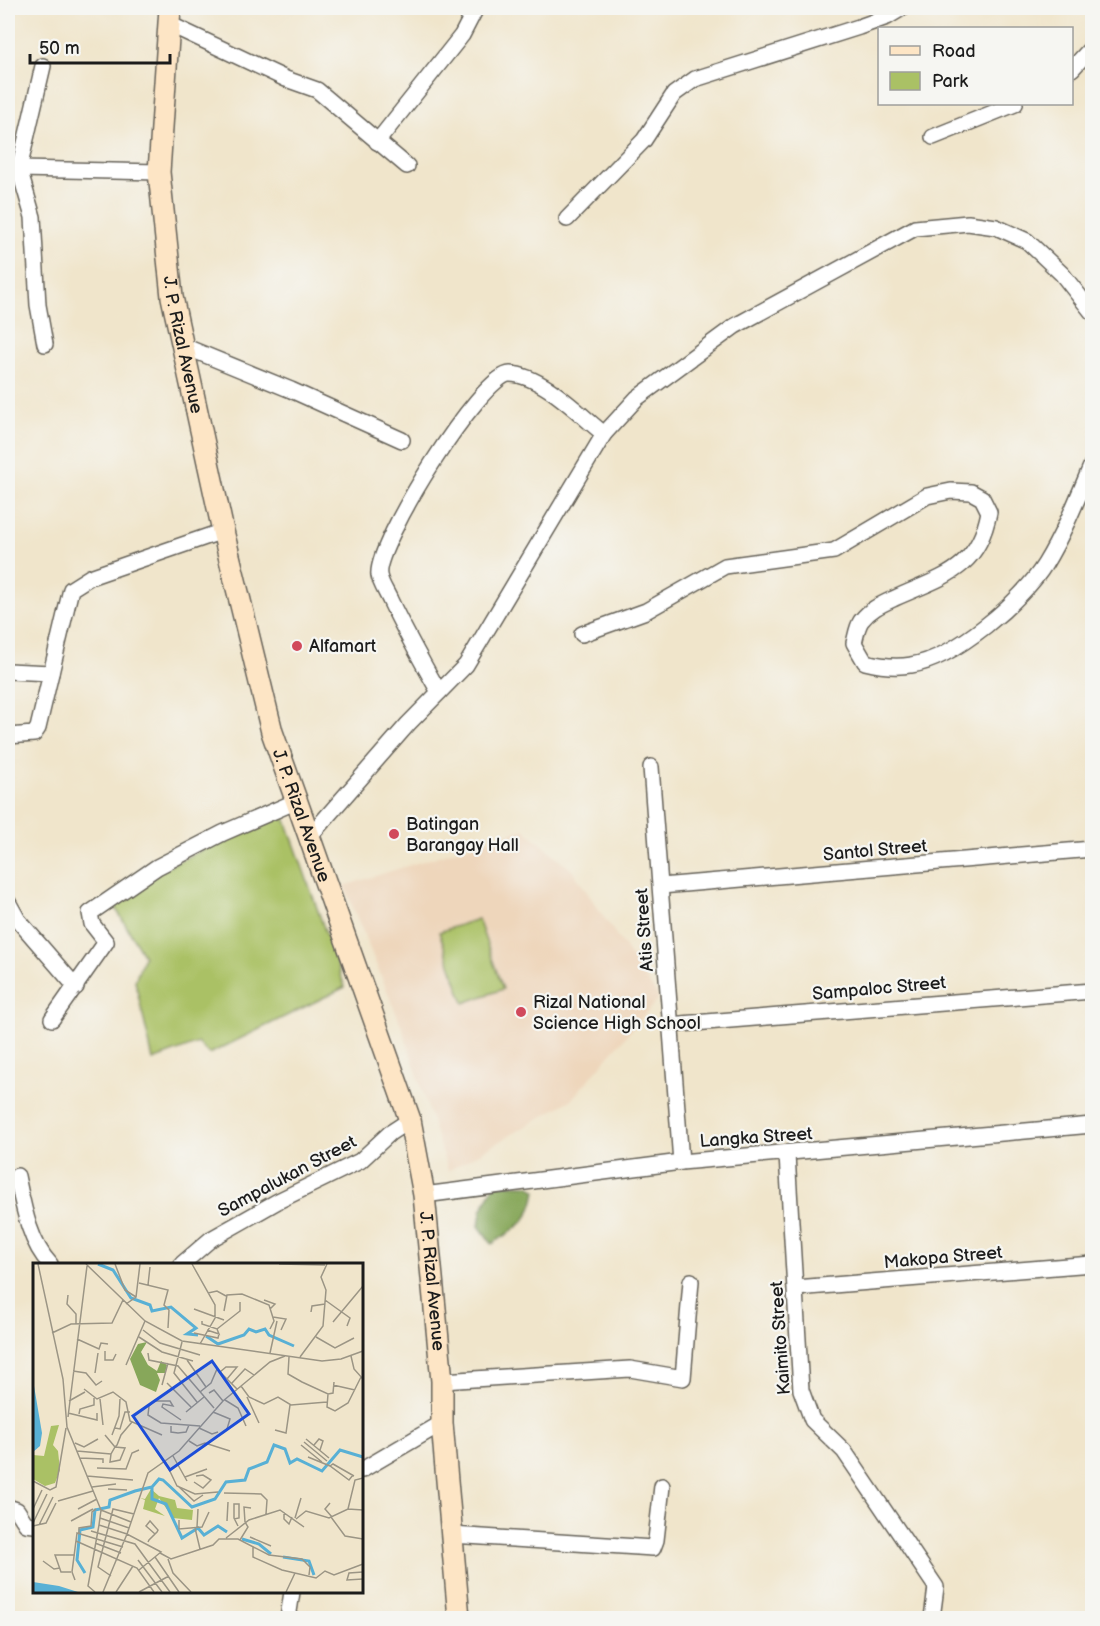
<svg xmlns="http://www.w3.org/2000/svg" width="1100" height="1626" font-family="'Balsamiq Sans',sans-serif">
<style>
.built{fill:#eed6bb}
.green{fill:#aac165;stroke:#636e40;stroke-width:1.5}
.forest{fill:#87a75a;stroke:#52623b;stroke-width:1.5}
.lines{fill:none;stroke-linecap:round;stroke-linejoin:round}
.minor-casing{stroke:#666259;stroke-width:18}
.secondary-casing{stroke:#666259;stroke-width:24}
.minor{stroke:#fff;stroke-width:15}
.secondary{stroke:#fde5c5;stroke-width:21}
.poi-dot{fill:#d1495b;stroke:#f6f6f2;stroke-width:2}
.labels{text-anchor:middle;stroke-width:4.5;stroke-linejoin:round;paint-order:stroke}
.street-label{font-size:18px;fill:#1c1c1c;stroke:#f6f6f2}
.poi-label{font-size:18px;fill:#1c1c1c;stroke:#f6f6f2;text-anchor:start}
.inset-river{fill:none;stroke:#58b0d5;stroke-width:3}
.inset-road{fill:none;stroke:#9b9585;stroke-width:1.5}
.view{fill:#1d4ed8;fill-opacity:0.15;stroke:#1d4ed8;stroke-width:3}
.inset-edge{fill:none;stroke:#1c1c1c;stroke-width:3}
</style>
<rect width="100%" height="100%" fill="#f6f6f2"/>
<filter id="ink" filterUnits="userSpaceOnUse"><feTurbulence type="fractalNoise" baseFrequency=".0167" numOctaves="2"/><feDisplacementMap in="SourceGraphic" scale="12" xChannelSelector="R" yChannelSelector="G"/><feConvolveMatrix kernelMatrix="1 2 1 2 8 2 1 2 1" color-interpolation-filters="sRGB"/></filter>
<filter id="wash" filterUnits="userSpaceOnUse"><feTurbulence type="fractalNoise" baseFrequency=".008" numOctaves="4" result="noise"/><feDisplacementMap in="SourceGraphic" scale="24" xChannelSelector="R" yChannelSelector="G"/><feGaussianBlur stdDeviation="1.35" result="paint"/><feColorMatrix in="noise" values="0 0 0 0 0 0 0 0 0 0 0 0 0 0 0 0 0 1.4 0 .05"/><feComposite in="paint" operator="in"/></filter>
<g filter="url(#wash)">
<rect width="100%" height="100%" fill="#f0e5cb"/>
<path class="built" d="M524,829L572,870L659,998L571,1100L448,1171L402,1027L344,886Z"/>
<g class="green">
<path d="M283,812L345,987L209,1054L198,1043L153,1060L135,981L144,956L112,902L162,869Z"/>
<path d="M478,919L503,989L464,1003L439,932Z"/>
</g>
<path class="forest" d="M495,1184L529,1185L536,1191C531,1223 517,1227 492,1244L479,1226L481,1211Z"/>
</g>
<g filter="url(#ink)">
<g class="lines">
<g class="minor-casing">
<g id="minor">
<path d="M169,24L286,79L317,90L407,166"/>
<path d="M43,66L19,169L33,217L38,305L45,344"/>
<path d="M1072,69L1092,47"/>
<path d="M933,137L1015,104"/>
<path d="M377,142L462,35L476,8"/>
<path d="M8,166L19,169L159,172"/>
<path d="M567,219L644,140L674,94L695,79L859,27L887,17L902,8"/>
<path d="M181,345L291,390L402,440"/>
<path d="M582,634L646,611L725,566L834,551L927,496L951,491L971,492L982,498L989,512C978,570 944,576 895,598C882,604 870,609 861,621C857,627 856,636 854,643L865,662C881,666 895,668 911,665C954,659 1023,600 1045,564C1064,533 1078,497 1092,464"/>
<path d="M8,671L51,673"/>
<path d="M439,692C422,662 405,632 390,600C387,593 380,583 379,575C374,546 482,373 510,374C542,375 580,415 604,434"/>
<path d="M8,736L34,734L38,728L71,589L90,577L223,531"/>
<path d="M651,767L681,1162"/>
<path d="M309,837L408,724L466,665L604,434L637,398L735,326L915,228L968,223L996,227L1027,241L1062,274L1092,312"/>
<path d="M661,886L1092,849"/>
<path d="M8,902L18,920L76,987"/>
<path d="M52,1019L106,942L92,924L90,913L157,867L223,833L297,801"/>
<path d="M669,1025L1092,991"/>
<path d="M787,1155L801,1390L812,1420L844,1451L936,1587L932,1618"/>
<path d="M17,1176C23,1205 29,1242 50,1264"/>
<path d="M424,1195L681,1162L1092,1125"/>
<path d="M182,1264L211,1239L278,1201L360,1161L390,1133L410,1120"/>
<path d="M796,1288L1092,1264"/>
<path d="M442,1381L630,1369L683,1378L691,1281"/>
<path d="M362,1470L442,1423"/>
<path d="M8,1507L17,1510L26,1524L34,1525"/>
<path d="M452,1535L653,1548L656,1540L662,1486"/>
<path d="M288,1618L292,1592"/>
</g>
</g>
<g class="secondary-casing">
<g id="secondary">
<path id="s1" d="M170,8L159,172L172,297L223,531L272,732L410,1120L424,1195L442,1381V1423L459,1618"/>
</g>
</g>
<use href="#minor" class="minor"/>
<use href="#secondary" class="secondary"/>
</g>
</g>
<g class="poi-dot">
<circle cx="297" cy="646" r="6"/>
<circle cx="394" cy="834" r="6"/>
<circle cx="521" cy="1012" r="6"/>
</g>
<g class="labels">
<g class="street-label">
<text dy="6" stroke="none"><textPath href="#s1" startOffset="339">J. P. Rizal Avenue</textPath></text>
<text dy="6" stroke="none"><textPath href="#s1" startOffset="825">J. P. Rizal Avenue</textPath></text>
<text transform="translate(875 850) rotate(-5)" y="6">Santol Street</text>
<text transform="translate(644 930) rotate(-94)" y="6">Atis Street</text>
<text transform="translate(879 988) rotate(-5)" y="6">Sampaloc Street</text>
<text transform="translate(756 1137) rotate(-4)" y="6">Langka Street</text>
<text transform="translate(287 1176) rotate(-28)" y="6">Sampalukan Street</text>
<text transform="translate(943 1257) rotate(-5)" y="6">Makopa Street</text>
<text dy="6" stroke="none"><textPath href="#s1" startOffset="1311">J. P. Rizal Avenue</textPath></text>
<text transform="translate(780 1338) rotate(-94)" y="6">Kaimito Street</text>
</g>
<g class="poi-label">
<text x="309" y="652">Alfamart</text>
<text x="406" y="830">Batingan<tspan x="406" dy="21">Barangay Hall</tspan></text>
<text x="533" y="1008">Rizal National<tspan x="533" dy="21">Science High School</tspan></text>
</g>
</g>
<g transform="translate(33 1263)">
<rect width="330" height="330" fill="#f0e5cb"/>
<path d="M26,162L20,182L25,188L27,207L22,220L12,223L0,216V192L11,193L18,163ZM118,226L126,233L142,237L144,245L160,247L159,257L140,255L126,235L122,246L132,253L110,246L111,242L105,240L111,242L112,237L107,235L112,236Z" fill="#aac165"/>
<path d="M114,79L108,89L115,102L124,108L128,98L134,102L132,110H124L127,117L123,129L107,122L97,96L105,81Z" fill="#87a75a"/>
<path d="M0,117L9,170L7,183L0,189ZM0,319L26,323L45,329H0Z" fill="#58b0d5"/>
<path class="inset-river" d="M65,1L80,7L98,35L117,42L119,48L138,44L163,65L154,71L165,72M173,73L185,81L211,72L216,66L223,69L232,66L236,72L261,83M119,224L126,216L130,217L159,244L182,236L193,219L212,217L216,206L234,199L241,182L252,186L257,200L264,196L289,208L307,187L330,194M209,276L226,281L238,291M250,294L276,298L281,312M52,310L44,297L47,267L60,264L62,247L76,244L77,237L102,228L119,224V236L133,241L149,275L165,265L171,272L185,263L194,269"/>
<path class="inset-road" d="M5,1L30,116L34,164L68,247L66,262L94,271L115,210L146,188L190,138L237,99L252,93M53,1L112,58L149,78L289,98L308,96L330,88M82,1L92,27L103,34M159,1L182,42V55L167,81M246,1L292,2M106,20L135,27L131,42L136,47L135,65M115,22L117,4M175,30L184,28L193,33M35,32L34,41L43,51V61M231,37L242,41L237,46M292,37L317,55L314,63M93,41L103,34L107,1M161,46L191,57M191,48L194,32L209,31L236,42L241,58L237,66M278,49L279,43L292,41M240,54L253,56L248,67M169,58V61L184,66L207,48V39M300,59L330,23M110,67L127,80L167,92M174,67L186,71L184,66M19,70L38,61L79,60L90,37M161,70L185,75L186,71M106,74L129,89L160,98M283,74L302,85L321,75M44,76L66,86L68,80L75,81M149,79L141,110L164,139M72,88V97H80L83,91M115,90L116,97L145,103L181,145M237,90L244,58M318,93L321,106L330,116M256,94L255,111L269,119L295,131L300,130L301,119M267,94L290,63L293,27L288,14L294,1M154,97L173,124M93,102L112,58M40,108L53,110L63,122L69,118M62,110L65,90M194,116L204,104H193L187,109L204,126M134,120L158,144M199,120L212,106L221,112M129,122L135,100M300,122L322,127M208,123L216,134L231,141L245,134L258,142L294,139M51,126L64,136L80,129L93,139L97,158L129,172M167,129L178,120L184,106M176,130L181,127L190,138M295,131L294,144L302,148L315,140L328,114M214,134L226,160M67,136L70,162M192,137L205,145L213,163M36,138L52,129M153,149L171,134M180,149L197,156L194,166M35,150L64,157V150M46,151L47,146L61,142V135M35,154L54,3M148,157L129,144L130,141L140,143L137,138H121L116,143L115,152L128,160L167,163M138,163V169L145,170L153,169L156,162M82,165L87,166L92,149H97M166,165L179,171L185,169M242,167L253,170L257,142M72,172L82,184L92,185L87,197L77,199L78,191L82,184L84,182L88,172L99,159M79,172L86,153L87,136M273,176L296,195M156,178L164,183L172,180L197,188M271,179L294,198M42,180L51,184L65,176M268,182L289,199M281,182L286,176L290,178L287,187M44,188L78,191M140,193L154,218M275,194L297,203L316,217L320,212M47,195L70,196V200M132,198L144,223L162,231L185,229M297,203L300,201L321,213M64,205L93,206L99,190L106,187M54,213L100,217M152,214L174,206M0,218L17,227L23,224L33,165M161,219L170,225L178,217L170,212L163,213M145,223L161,238L170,232M59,224L83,221M75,226L94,227M191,230L228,231L234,237L233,251M25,238L60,228M297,240L292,246L299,254M0,246L9,227M45,246L64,236M315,246L322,217L330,215M68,247L98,259M251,249V256L256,261L259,254M298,254L312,273L330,276M67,255L96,265M262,255L268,235M201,256L206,255V241H201V255L205,263M263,256L273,248L296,255L315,246L330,247M146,257V266L169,264L176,249M38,258L60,246M194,258L195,239M212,259L211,244L218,245M0,260L14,231M6,262L20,234M0,263L13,260L23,240M164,264L165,246M162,265L167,286M58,268L102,281L137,329M46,270V265L58,263L59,249L63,246M217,274L238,283M193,275L216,257L247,247L271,264M207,277L215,264L212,259M43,278L104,305L121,329M115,279L116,277L124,269L125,267L117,258L113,263L122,271M62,280L88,290M220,283V294L249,307L283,315L292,308L301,312L330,301M127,290L138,296L180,282L186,276H205L236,292L269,296L277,304L276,312M122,294L146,329M135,296L140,310L158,329M105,297L129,329M10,298L21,306L27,305M38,309H28L22,292H42M330,309L316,310L314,317L330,316M78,313L65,304L80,246L101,251M42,317L39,309L44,270L90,284M62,329L55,323L66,262M70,329L94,271L128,289L106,307M83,329L100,303M106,329L136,313M253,329L262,310"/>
<path class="view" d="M179,98L216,151L137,207L100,153Z"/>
<rect width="330" height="330" class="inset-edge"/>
</g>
<rect width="1100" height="1626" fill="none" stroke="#f6f6f2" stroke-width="30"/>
<rect x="878" y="27" width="195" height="78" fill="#f6f6f2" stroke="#9f9f9c" stroke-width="1.5"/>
<rect x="890" y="46" width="30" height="9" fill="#fde5c5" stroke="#9f9f9c" stroke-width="1.5"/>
<text x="932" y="57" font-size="18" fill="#1c1c1c">Road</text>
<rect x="890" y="72" width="30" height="18" fill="#aac165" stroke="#9f9f9c" stroke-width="1.5"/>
<text x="932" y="87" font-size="18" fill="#1c1c1c">Park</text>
<path d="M30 54v9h140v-9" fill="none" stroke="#1c1c1c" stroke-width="3"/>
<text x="39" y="54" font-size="18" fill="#1c1c1c" stroke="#f6f6f2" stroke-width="4.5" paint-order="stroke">50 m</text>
</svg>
